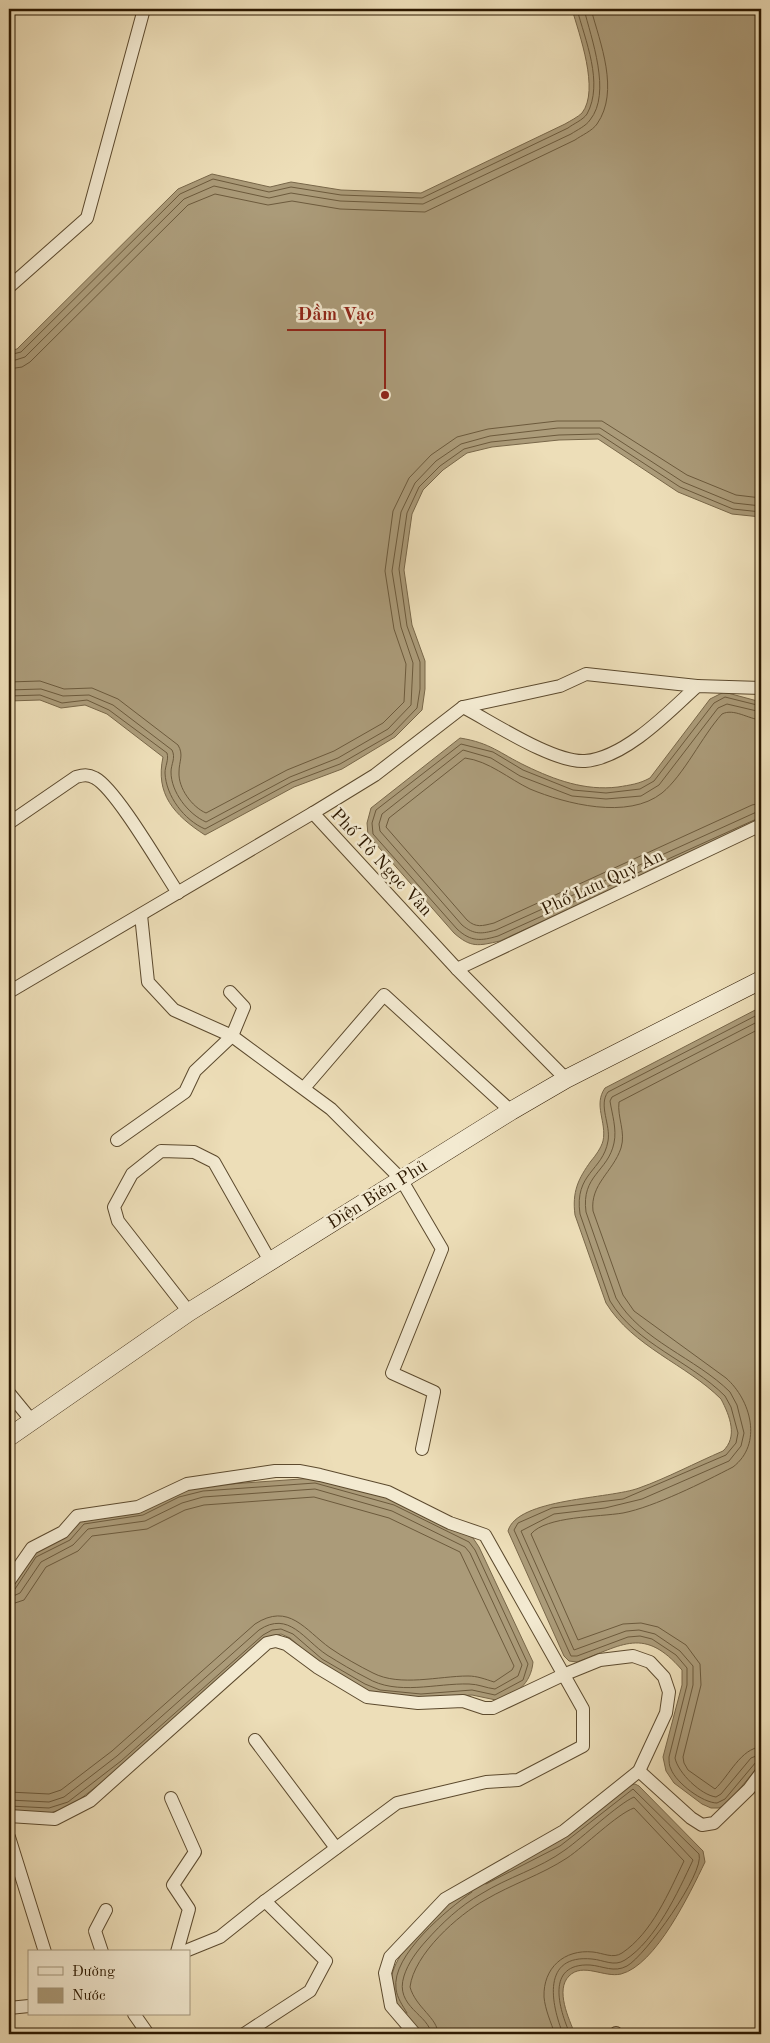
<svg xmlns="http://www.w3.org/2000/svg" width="770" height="2043" font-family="'Old Standard TT',serif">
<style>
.water{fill:#ab9b79;stroke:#786749}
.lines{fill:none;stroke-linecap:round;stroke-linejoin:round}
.shore{stroke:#6c5a3c;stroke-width:1}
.street-casing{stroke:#5c4a2e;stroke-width:14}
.secondary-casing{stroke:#2c1800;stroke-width:19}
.street{stroke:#f3ead1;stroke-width:12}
.secondary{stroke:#f3ead1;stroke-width:18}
.labels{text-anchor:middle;stroke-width:5;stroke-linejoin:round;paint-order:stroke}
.street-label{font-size:18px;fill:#2c1800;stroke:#f3ead1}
.leader{fill:none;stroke:#8f2418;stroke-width:2}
.callout-dot{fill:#8f2418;stroke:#f3ead1;stroke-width:2}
.callout-label{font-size:19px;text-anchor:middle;font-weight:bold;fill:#8f2418;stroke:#f3ead1;stroke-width:5;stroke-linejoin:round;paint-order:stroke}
</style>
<rect width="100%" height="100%" fill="#eddeb8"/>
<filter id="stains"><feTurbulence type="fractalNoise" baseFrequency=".004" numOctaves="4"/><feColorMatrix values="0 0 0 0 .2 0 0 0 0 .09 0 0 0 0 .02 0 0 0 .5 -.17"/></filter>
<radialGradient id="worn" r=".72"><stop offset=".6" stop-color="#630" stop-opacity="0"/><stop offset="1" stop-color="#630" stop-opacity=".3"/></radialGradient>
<g class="water">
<path d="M572,9H761V517L732,514L678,492L598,439L559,440L492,447L467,453L443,470L423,490L412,514L404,570L412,625L425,661V689L422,710L395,737L342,769L294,787L205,835C174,815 155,794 163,757L107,714L85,705L61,708L40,700L9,701V351L17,349L178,189L212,174L270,187L291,182L341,190L421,193L565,124C570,121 578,117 582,113C600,90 579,34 572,9Z"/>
<path d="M724,692L761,702V821L500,941C478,946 471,948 454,933L368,835L367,823L371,808L460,738C491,743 499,753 526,766C555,780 585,791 618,787C630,785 639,784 650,778L710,699Z"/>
<path d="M761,1007V1763L728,1803L719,1808H711L702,1804L674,1783L666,1771L663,1757L682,1685V1670C644,1626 623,1645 577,1662L569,1661L564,1656L508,1531C517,1498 610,1499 639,1488C667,1478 695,1463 723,1451C738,1437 730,1416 721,1399C686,1364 633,1347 606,1303L575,1215C572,1192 578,1179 591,1161C596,1155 601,1148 603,1141C607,1122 593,1105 605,1088Z"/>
<path d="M315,1478L396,1500L473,1538L479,1547L533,1662C531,1684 516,1695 496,1700L472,1695L421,1699L369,1692L319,1663L290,1638L281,1634L266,1638L124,1765L70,1807L50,1813L9,1810V1594L11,1585L28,1558L81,1520L202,1486Z"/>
<path d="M635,1784L639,1786L703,1851L705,1862C690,1893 656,1965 621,1974C604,1978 583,1962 569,1976C555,1990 569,2019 575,2034H423C415,2029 410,2023 404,2016C398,2007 392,1999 391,1989C386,1952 447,1903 474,1885C499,1868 529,1860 555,1843C582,1826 606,1804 631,1785Z"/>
</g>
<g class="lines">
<g class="shore">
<path d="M9,355L21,352L180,194L213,179L269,192L291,187L341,195L422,198L568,128C573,124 583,120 587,114C604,83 585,40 577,9"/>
<path d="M9,362L25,357L184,199L214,186L269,198L291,193L340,201L423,204L571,134C577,130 586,126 590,120C612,93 591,38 584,9"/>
<path d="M9,369L22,367L30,362L188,205L215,194L268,205L292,201L340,209L425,212L575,140C582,135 592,131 597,124C620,91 600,43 591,9"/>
<path d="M9,682L40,681L64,689L92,688L118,699L178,745C184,755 179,761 179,772C178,788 192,807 206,813L287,770L334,751L383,723L404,702L406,664L394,629L385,571L393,511L409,478L431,455L457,437L488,429L557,421H602L687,475L736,495L761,498"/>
<path d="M9,690L41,689L63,696L89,695L113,705L172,750C176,758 171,764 171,772C171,792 188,814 206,822L290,777L338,758L388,729L411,705L413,663L401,627L392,571L401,512L415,483L436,461L461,444L490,436L558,428H600L683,482L734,503L761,506"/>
<path d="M9,696L40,695L62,703L87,700L109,710L167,753C169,760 165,766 165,773C166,796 184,820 205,829L292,782L340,764L392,734L417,708L420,689V662L407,626L399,569L407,513L419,487L440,466L464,449L491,442L559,435L599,434L680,487L733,509L761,512"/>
<path d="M761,706L725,697L714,703L654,781L640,789L606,793L573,790L523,770L493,752L461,744L376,810L372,823L373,834L457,929C471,942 481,941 498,936L761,817"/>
<path d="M761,712L727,704L718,708L659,785L641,796L606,799L572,796L520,776L491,758L463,750L382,814L379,824L380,831L462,925C474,935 482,934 496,930L761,810"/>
<path d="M761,720C748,719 734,708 722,714C702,736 684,775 662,793C628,820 566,804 530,789C509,779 489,761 465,758L389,818L386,827L467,920C476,928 482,926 494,923L752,805L761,803"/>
<path d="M761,1013L608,1092C598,1105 611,1125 608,1141C603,1171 574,1173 580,1214L610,1301C636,1344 690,1361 725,1396L731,1407L738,1433L736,1443L726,1455L623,1499L552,1508L518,1523L514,1530L571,1656H577L628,1637L640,1636L652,1639L676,1655L687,1668V1685L669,1757C669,1761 669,1766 671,1769C676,1783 703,1803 717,1803L725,1799L756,1762L761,1761"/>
<path d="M761,1020L612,1097L610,1101C612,1114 617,1129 614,1143C608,1172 581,1175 586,1212L616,1298C641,1341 696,1358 730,1392L737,1405L744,1433L741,1446L729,1461L642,1499L605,1508L554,1514L521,1531L574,1650L626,1631L639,1630L655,1634L680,1651L693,1666V1685L675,1758C678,1773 701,1795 716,1797L721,1794L751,1758L761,1754"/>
<path d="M761,1028L619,1102C617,1117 626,1132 621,1148C613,1172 590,1184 593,1211L623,1295L634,1311L726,1378C751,1400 763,1444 733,1467C704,1482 654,1507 623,1513C599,1517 546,1516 531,1534L578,1640L623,1624L641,1623L658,1627L686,1645L700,1664L701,1685L683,1757L684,1763L688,1770L715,1789C729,1776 741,1748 761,1747"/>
<path d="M9,1591L15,1589L36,1557L70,1540L84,1524L143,1515L179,1497L203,1491L315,1483L394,1505L469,1542L475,1550L528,1664L523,1680L495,1695L472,1690L421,1694L380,1690L365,1684L322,1659L293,1634L281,1629L272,1630L263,1635L121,1761L68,1802L49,1808L9,1806"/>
<path d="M9,1598L20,1593L41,1562L73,1545L88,1529L145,1521L182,1503L203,1497L315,1489L392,1511L465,1547L470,1553L522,1665L518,1676L495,1689C486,1688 478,1684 469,1684C436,1683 397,1696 367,1678C353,1671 340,1663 327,1655C304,1640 289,1610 259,1630L117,1756L64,1797L49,1802L9,1800"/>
<path d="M9,1605L24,1600L46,1567L78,1551L92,1536L147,1529L185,1510L204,1505L314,1497L389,1518L460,1552L514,1666L512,1670L494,1682C485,1679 477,1676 468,1676C439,1676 400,1687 373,1673C359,1666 343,1657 330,1648C305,1630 289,1602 255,1624L112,1751L61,1790L49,1794L9,1792"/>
<path d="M486,1884L560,1846L633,1789L699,1854C705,1873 645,1956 627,1966C614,1973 603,1966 590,1965C545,1963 559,2009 570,2034"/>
<path d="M407,2013C403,2006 397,1998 396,1989C391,1955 448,1909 472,1892"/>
<path d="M431,2034C430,2015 394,2007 404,1976C408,1963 417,1951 426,1941C442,1923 460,1906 481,1894C508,1877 539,1869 565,1850C582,1838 618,1804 634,1797L693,1860C678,1892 656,1940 625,1960C614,1967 604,1960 592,1959C541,1954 551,2004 563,2034"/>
<path d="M438,2034C438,2018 416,2008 410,1987C414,1954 458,1915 485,1900C512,1884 541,1875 567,1858C585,1846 617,1814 634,1808L684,1861C669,1892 652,1933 622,1953C613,1959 603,1953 593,1952C564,1949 543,1968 544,1997C545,2009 551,2023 555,2034"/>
</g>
<g class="street-casing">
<g id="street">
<path d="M9,287L87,218L144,9"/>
<path d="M463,707C492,722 553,763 585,761C625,758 669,712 697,686L761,688"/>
<path d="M313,813L375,775L463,707L560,686L586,674L697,686"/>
<path d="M9,823L76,777C83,775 88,774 95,778C116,789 162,869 178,893"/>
<path d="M141,915L148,982L174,1010L232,1036L331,1109L401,1179L442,1249L392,1373L434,1392L422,1449"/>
<path d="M457,969L761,825"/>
<path d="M9,992L313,813L457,969L566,1079"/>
<path d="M304,1088L384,995L511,1111"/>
<path d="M117,1140L185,1092L195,1071L232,1036L244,1007L230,992"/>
<path d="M189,1312L118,1221L114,1207L132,1174L161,1151L194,1152L214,1162L270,1261"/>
<path d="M9,1393L32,1421"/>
<path d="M9,1581L32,1548L63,1532L77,1516L138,1507L187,1484L275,1471H299L320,1475L388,1492L450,1523L485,1535L583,1709V1746L518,1780L486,1782L397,1803L265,1901L220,1937L183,1952"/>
<path d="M255,1740L336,1848"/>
<path d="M639,1771L691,1818L702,1825L714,1823L749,1789L761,1773"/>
<path d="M171,1798L195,1852L173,1885L189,1909L177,1952"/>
<path d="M9,1816L55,1819L90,1801L267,1643L276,1641L286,1644L317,1667L367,1697L418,1703L463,1701L484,1708H493L563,1675L600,1660L633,1656L650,1662L664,1677L669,1692L666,1713L639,1771L564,1831L445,1899L390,1957L385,1973L391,2006L415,2034"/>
<path d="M9,1837L45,1952"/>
<path d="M102,1952L95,1931L106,1910"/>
<path d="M9,2008L29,2006"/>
<path d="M134,2014L148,2034"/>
<path d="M616,2033V2034"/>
<path d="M244,2034L310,1991L326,1961L265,1901"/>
</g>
</g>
<g class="secondary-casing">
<path id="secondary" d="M9,1437L189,1312L511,1111L566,1079L761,980"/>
</g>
<use href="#street" class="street"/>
<use href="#secondary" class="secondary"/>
</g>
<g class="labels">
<g class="street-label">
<text transform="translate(382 862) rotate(47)" y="6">Phố Tô Ngọc Vân</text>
<text transform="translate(602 882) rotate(-25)" y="6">Phố Lưu Quý An</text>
<text transform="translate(377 1194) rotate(-32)" y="6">Điện Biên Phủ</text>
</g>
</g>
<path class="leader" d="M385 395L385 330H287"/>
<circle class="callout-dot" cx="385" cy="395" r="5"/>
<g class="callout-label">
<text x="336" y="320">Đầm Vạc</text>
</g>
<rect width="770" height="2043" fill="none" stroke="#eddeb8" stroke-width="30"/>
<rect x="10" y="10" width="750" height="2023" fill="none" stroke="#2c1800" stroke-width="2.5"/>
<rect x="15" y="15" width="740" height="2013" fill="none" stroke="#2c1800"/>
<rect x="28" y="1950" width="162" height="65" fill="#f3ead1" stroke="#a3967d"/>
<rect x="38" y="1967" width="25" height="8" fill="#f3ead1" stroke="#a3967d"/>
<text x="72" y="1976" font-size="15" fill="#2c1800">Đường</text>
<rect x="38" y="1988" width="25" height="15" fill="#ab9b79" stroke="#a3967d"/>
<text x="72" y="2000" font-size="15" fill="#2c1800">Nước</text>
<rect width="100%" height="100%" filter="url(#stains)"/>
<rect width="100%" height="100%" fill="url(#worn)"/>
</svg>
